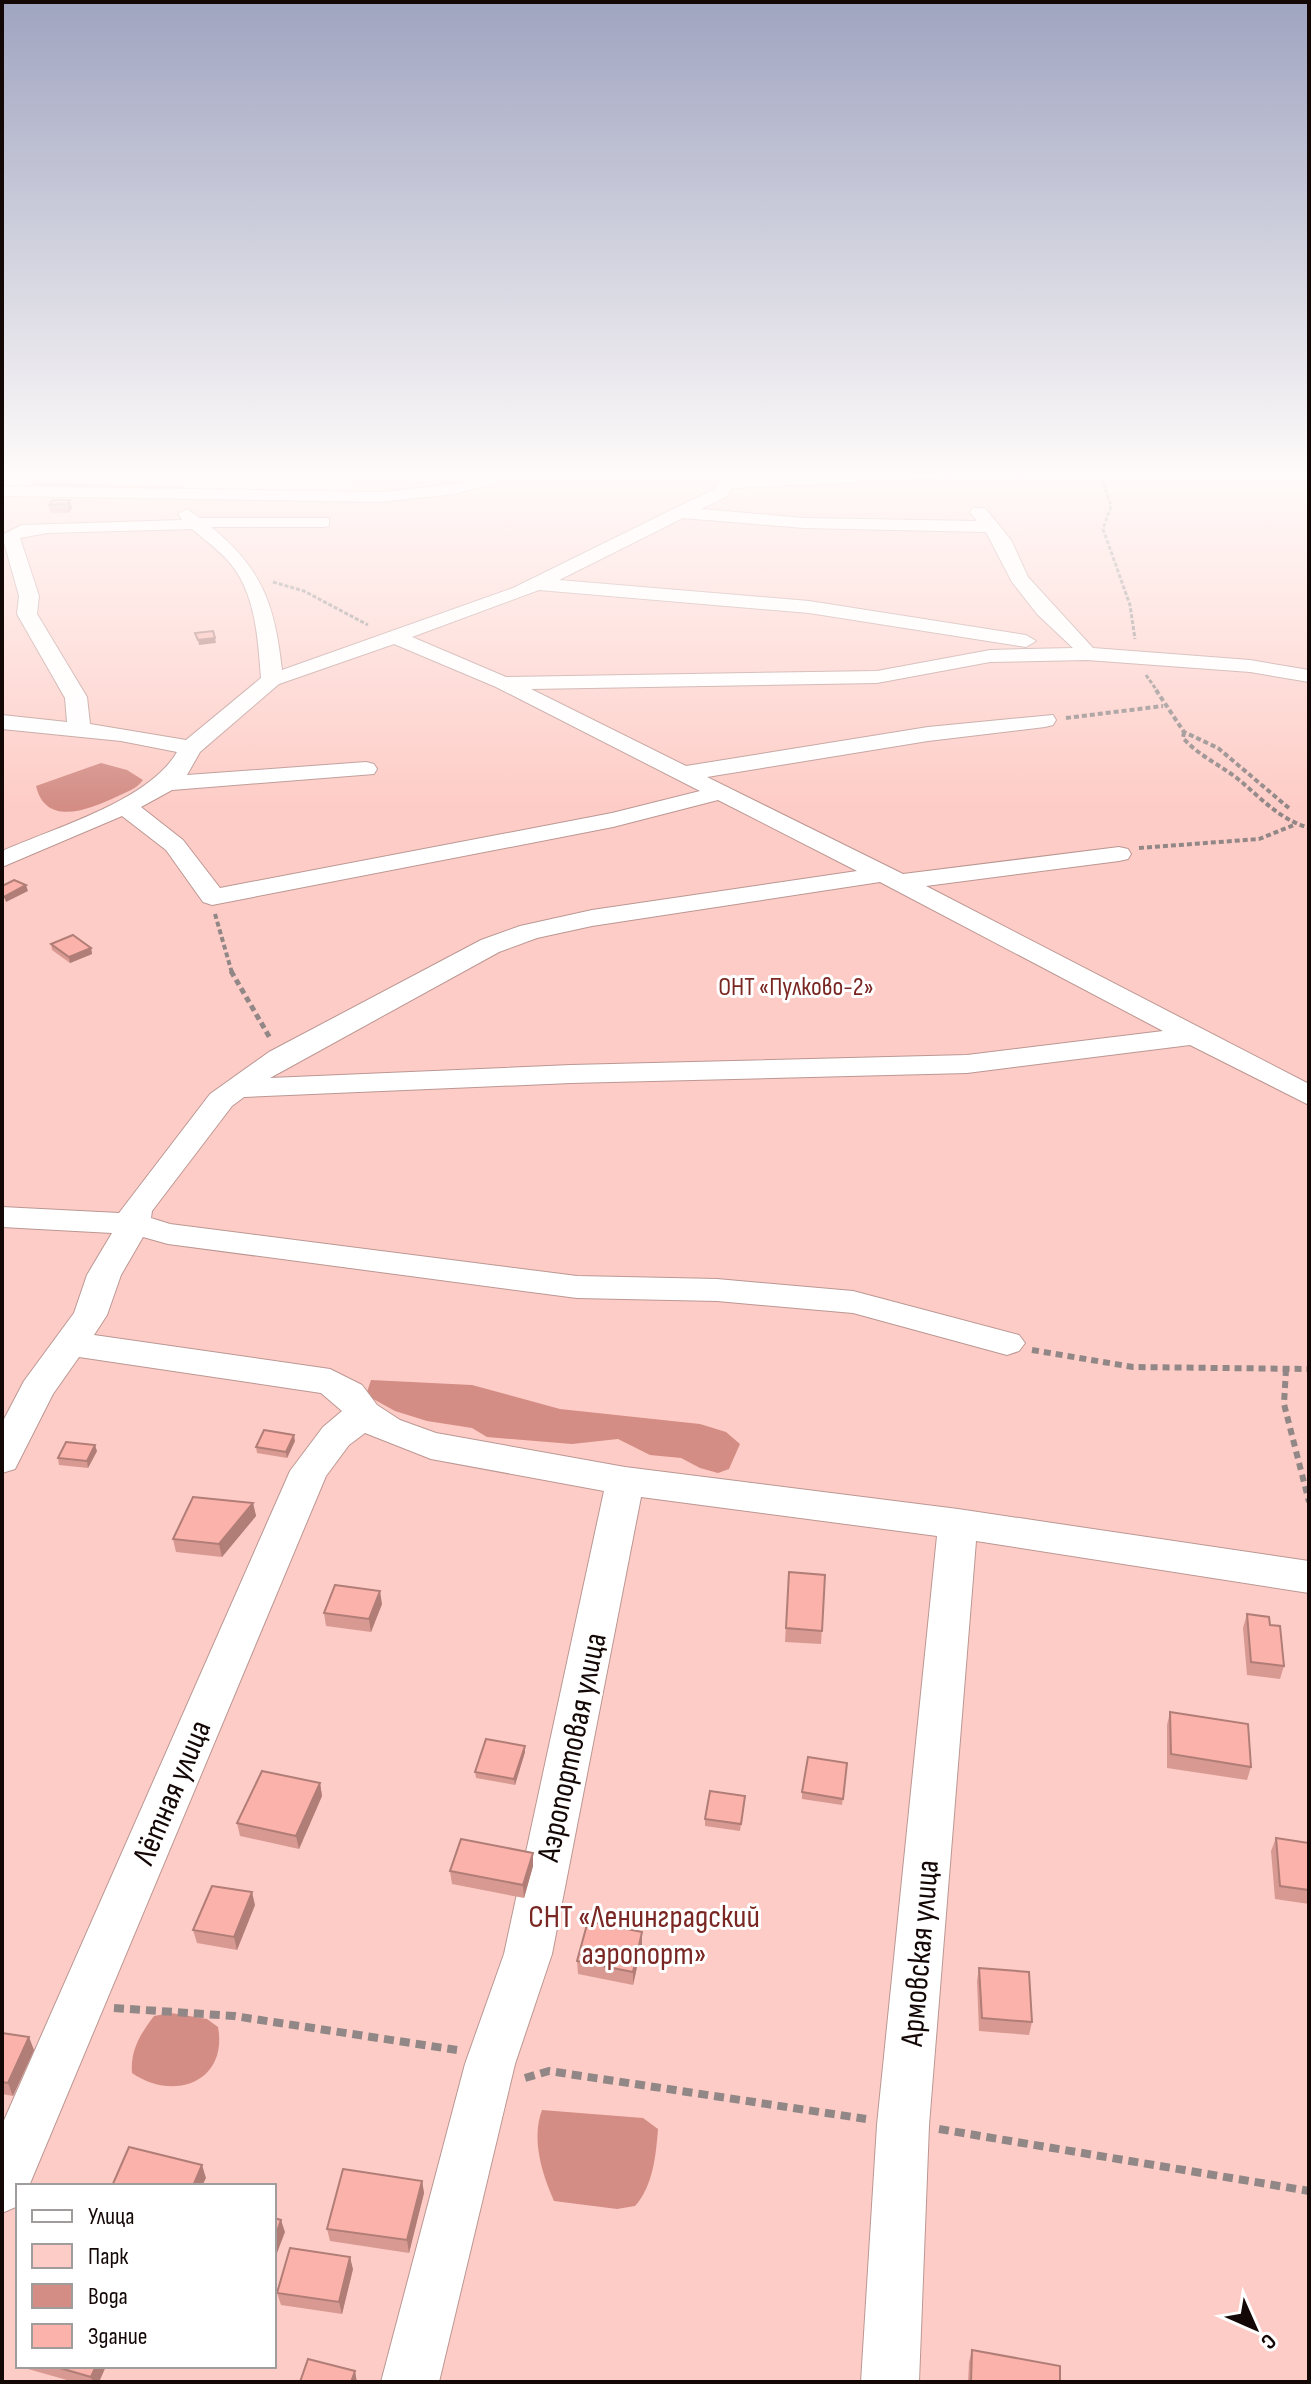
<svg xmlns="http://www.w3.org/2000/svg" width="1311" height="2384" font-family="'Sofia Sans Condensed',sans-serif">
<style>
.green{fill:#feccc6;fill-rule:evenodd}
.water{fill:#d38d85}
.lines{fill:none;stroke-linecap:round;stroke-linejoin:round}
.stream{stroke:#d38d85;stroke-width:5}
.minor-casing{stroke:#bb9793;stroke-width:2}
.path-far4{stroke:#918786;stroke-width:3;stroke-dasharray:4 2;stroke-linecap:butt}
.path-far3{stroke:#918786;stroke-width:4;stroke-dasharray:5 3;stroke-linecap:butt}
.path-far2{stroke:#918786;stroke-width:5;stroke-dasharray:6 4;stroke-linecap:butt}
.path-far1{stroke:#918786;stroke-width:6;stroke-dasharray:7 5;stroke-linecap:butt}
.path{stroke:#918786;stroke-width:8;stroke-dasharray:10 6;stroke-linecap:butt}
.minor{fill:#fff;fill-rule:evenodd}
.wall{fill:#d89992}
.shaded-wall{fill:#b07d77}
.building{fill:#fbb2aa;stroke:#b07d77;stroke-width:2}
.labels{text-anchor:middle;stroke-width:6;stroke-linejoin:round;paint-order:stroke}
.park-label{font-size:26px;fill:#7a2723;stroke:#fff}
.near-street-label{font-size:32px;fill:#140807;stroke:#fff}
.near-park-label{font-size:32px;fill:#7a2723;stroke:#fff}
</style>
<rect width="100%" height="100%" fill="#fff6f5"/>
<path class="green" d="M361,472H1309V2382H2V496L341,500ZM18,2186H274V2366H18Z"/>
<g class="water">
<path d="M101,763L127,770L143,780C137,789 126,792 116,797C90,809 46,828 36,786Z"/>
<path d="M371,1380L472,1385L560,1409L700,1424L726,1432L740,1444L729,1469L718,1473L700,1468L681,1458L650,1455L618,1439L572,1444L487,1437L472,1428L427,1421L395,1411L366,1395Z"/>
<path d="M171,2013L207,2019L218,2027C228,2082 174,2102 132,2073C130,2050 141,2033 154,2016Z"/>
<path d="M542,2110L643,2118L658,2129C656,2155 653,2186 635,2206L617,2209L554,2201C542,2174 531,2139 542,2110Z"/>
</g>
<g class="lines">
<path class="stream" d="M45,472L34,485L183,489"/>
<g class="minor-casing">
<g id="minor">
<path d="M505,472H534L455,494L381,502L2,496V486L381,492L455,484Z"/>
<path d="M727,472H744L740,477L959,472L951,477L733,488L726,497L701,509L804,518L977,521L970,512L973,508H985L1011,540L1028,577L1093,648L1250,660L1309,670V682L1250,672L1087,660L990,662L877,683L531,689L686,766L928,727L1053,715L1056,720L1053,725L1045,727L928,741L707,777L903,874L1119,847L1128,849L1131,854L1128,859L1119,861L926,886L1309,1084V1105L1190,1045L967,1073L571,1083L244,1097L232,1106L152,1211L151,1218L170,1224L577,1276L717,1279L853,1291L1019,1335L1025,1343L1019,1351L1007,1355L853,1313L717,1301L577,1298L168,1244L143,1237L121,1275L107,1315L94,1335L330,1369L362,1385L377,1405L400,1420L436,1433L625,1467L958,1509L1309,1561V1593L976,1541L929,2125L919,2382H861L877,2125L937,1536L641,1497L552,1954L515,2064L439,2382H381L465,2064L504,1954L604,1491L431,1459L365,1433L349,1445L326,1476L29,2186H18V2206L2,2213V2125L290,1471L323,1427L342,1411L321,1393L79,1357L53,1394L15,1469L2,1473V1423L24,1381L74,1313L87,1275L112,1233L2,1227V1207L119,1213L210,1094L269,1052L481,940L520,926L592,910L857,871L718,800L613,827L212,905L203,902L166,850L122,816L2,867V851C54,828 149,801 177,752L121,741L2,729V715L67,722L65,698L17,614L19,596L2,535L22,525L182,520L178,514L187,509L200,518H329V526L323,527H211C262,568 275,605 282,670L513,588L714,489ZM683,518L804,528L986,532L1012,582L1037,614L1073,648L990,650L877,671L506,677L412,637L539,590L809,613L1026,647L1036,641L1026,635L809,601L559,580ZM192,529C205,540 219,550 230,563C256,594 258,640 261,678L186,740L90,724L87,697L37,614L39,596L20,538L47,533ZM394,644L496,687L700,791L612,813L220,888L183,840L141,807L172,790L374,774L377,769L374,764L366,762L187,775L200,752L279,684ZM880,882L1163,1031L967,1055L571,1065L270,1078L499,952L537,938L592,926Z"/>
</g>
</g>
<g class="path-far4">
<path d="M1100,472L1111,506L1103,529L1130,605L1135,639"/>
<path d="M273,582L304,591L368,625"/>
<path d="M1146,675L1158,692"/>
</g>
<g class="path-far3">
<path d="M1156,690L1184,732L1218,748L1290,809"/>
<path d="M1066,718L1163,706"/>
<path d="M1184,732L1183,738C1199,756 1219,764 1238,779C1261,798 1279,819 1309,828"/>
<path d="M1139,848L1259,839L1294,825"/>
<path d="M215,914L232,973"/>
</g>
<path class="path-far2" d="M231,971L270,1038"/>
<g class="path-far1">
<path d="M1032,1350L1133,1367L1309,1369"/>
<path d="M1286,1369L1284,1404L1309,1502"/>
</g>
<g class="path">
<path d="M114,2008L234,2016L457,2050"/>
<path d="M525,2078L549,2071L866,2119"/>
<path d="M939,2129L1309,2191"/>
</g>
<use href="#minor" class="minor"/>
</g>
<g class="wall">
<path d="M70,500L72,508L69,513H51L49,505Z"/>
<path d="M51,944L91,948L92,954L70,963L52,950Z"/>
<path d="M295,1441L287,1458L257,1453L256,1447Z"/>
<path d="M97,1451L88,1468L59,1465L58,1458Z"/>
<path d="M253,1503L256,1516L222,1557L176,1552L173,1539Z"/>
<path d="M789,1572L825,1575L821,1644L785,1642Z"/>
<path d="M382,1604L371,1632L326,1626L324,1613Z"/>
<path d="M1247,1614L1270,1625L1284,1666L1280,1679L1247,1675L1243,1628Z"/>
<path d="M1170,1712L1251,1767L1247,1780L1167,1768V1725Z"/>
<path d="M525,1746V1752L515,1785L476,1778L475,1772Z"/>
<path d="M847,1763L842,1805L802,1799V1792Z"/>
<path d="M320,1783L322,1796L299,1849L240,1836L237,1823Z"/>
<path d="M745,1796L740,1831L705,1826V1819Z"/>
<path d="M1276,1838L1309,1843V1904L1275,1899L1271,1851Z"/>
<path d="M533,1866L524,1898L452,1884L450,1871Z"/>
<path d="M255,1905L237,1950L197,1943L193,1930Z"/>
<path d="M642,1932V1945L633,1985L578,1974L577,1961Z"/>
<path d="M979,1968L1032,2022L1029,2035L979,2031L977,1981Z"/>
<path d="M2,2033L34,2050L13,2096L2,2094Z"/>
<path d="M422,2181L424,2193L409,2253L330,2241L327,2229Z"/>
<path d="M353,2269L342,2314L281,2305L277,2293Z"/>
<path d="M972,2350L1060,2382H968L969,2362Z"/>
<path d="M26,2366H106L99,2382H74L28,2369Z"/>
</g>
<g class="shaded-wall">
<path d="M70,500L72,508L69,513L67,504Z"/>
<path d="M215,638L216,643L199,645L198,640Z"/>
<path d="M26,885L28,891L6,902L4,897Z"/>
<path d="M91,948L92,954L70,963L69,957Z"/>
<path d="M294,1435L295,1441L287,1458L286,1452Z"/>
<path d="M95,1445L97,1451L88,1468L87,1461Z"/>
<path d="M253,1503L256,1516L222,1557L219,1544Z"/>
<path d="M380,1591L382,1604L371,1632L369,1619Z"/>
<path d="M525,1746V1752L515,1785L514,1779Z"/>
<path d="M320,1783L322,1796L299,1849L296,1836Z"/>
<path d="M533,1853V1866L524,1898L523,1885Z"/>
<path d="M252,1892L255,1905L237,1950L234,1937Z"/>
<path d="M642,1932V1945L633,1985V1972Z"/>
<path d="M29,2037L34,2050L13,2096L8,2083Z"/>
<path d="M202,2165L206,2178L202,2186H193Z"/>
<path d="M422,2181L424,2193L409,2253L407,2240Z"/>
<path d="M281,2220L285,2232L274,2261V2240Z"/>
<path d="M350,2257L353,2269L342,2314L339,2302Z"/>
<path d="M96,2366H106L99,2382H93L91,2377Z"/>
<path d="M355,2371L357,2382H351Z"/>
</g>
<g class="building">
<path d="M53,500H70L67,504L49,505Z"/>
<path d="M213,631L215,638L198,640L195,633Z"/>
<path d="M14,880L26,885L4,897L2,896V886Z"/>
<path d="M73,935L91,948L69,957L51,944Z"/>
<path d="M264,1430L294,1435L286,1452L256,1447Z"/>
<path d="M66,1442L95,1445L87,1461L58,1458Z"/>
<path d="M193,1497L253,1503L219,1544L173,1539Z"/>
<path d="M789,1572L825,1575L822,1631L786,1628Z"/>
<path d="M335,1585L380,1591L369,1619L324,1613Z"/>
<path d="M1247,1614L1269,1617L1270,1625L1280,1626L1284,1666L1251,1662Z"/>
<path d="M1170,1712L1248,1724L1251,1767L1171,1754Z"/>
<path d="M486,1739L525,1746L514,1779L475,1772Z"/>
<path d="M808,1757L847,1763L843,1799L802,1792Z"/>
<path d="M262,1771L320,1783L296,1836L237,1823Z"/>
<path d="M710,1791L745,1796L741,1824L705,1819Z"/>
<path d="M1276,1838L1309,1843V1890L1280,1886Z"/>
<path d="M461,1839L533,1853L523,1885L450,1871Z"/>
<path d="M212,1886L252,1892L234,1937L193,1930Z"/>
<path d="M588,1921L642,1932L633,1972L577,1961Z"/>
<path d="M979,1968L1029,1972L1032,2022L982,2018Z"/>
<path d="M2,2033L29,2037L8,2083L2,2082Z"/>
<path d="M129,2147L202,2165L193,2186H112Z"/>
<path d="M343,2169L422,2181L407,2240L327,2229Z"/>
<path d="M274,2218L281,2220L274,2240Z"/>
<path d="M290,2248L350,2257L339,2302L277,2293Z"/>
<path d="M972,2350L1060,2366V2382H971Z"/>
<path d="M308,2359L355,2371L351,2382H300Z"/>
<path d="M53,2366H96L91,2377Z"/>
</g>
<linearGradient id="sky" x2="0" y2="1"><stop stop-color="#9fa4c0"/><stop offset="0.59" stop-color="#fffbfa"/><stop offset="1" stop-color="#fffbfa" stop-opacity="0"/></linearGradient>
<rect width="1311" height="806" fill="url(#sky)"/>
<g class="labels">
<g class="park-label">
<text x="796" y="995">ОНТ «Пулково-2»</text>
</g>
<g class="near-street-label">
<text transform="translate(571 1747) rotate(-78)" y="11">Аэропортовая улица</text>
<text transform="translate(171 1792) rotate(-67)" y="11">Лётная улица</text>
<text transform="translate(919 1953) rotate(-85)" y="11">Армовская улица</text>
</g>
<g class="near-park-label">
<text x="644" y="1927">СНТ «Ленинградский<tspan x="644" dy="37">аэропорт»</tspan></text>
</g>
</g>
<rect width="1311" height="2384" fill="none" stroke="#140807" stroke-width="8"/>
<rect x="16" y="2184" width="260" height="184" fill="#ffffff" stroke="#a19c9c" stroke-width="2"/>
<rect x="32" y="2210" width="40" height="12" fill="#ffffff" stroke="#a19c9c" stroke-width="2"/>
<text x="88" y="2224" font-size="24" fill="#140807">Улица</text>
<rect x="32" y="2244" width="40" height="24" fill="#feccc6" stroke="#a19c9c" stroke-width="2"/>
<text x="88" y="2264" font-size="24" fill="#140807">Парк</text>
<rect x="32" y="2284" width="40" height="24" fill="#d38d85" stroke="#a19c9c" stroke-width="2"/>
<text x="88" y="2304" font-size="24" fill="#140807">Вода</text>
<rect x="32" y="2324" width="40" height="24" fill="#fbb2aa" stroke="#a19c9c" stroke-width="2"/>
<text x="88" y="2344" font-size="24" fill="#140807">Здание</text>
<g transform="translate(1255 2328) rotate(135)" stroke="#ffffff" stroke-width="6" paint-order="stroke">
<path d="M0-6L14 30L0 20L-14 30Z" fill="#140807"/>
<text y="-12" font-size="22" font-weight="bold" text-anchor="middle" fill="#140807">С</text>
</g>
</svg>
